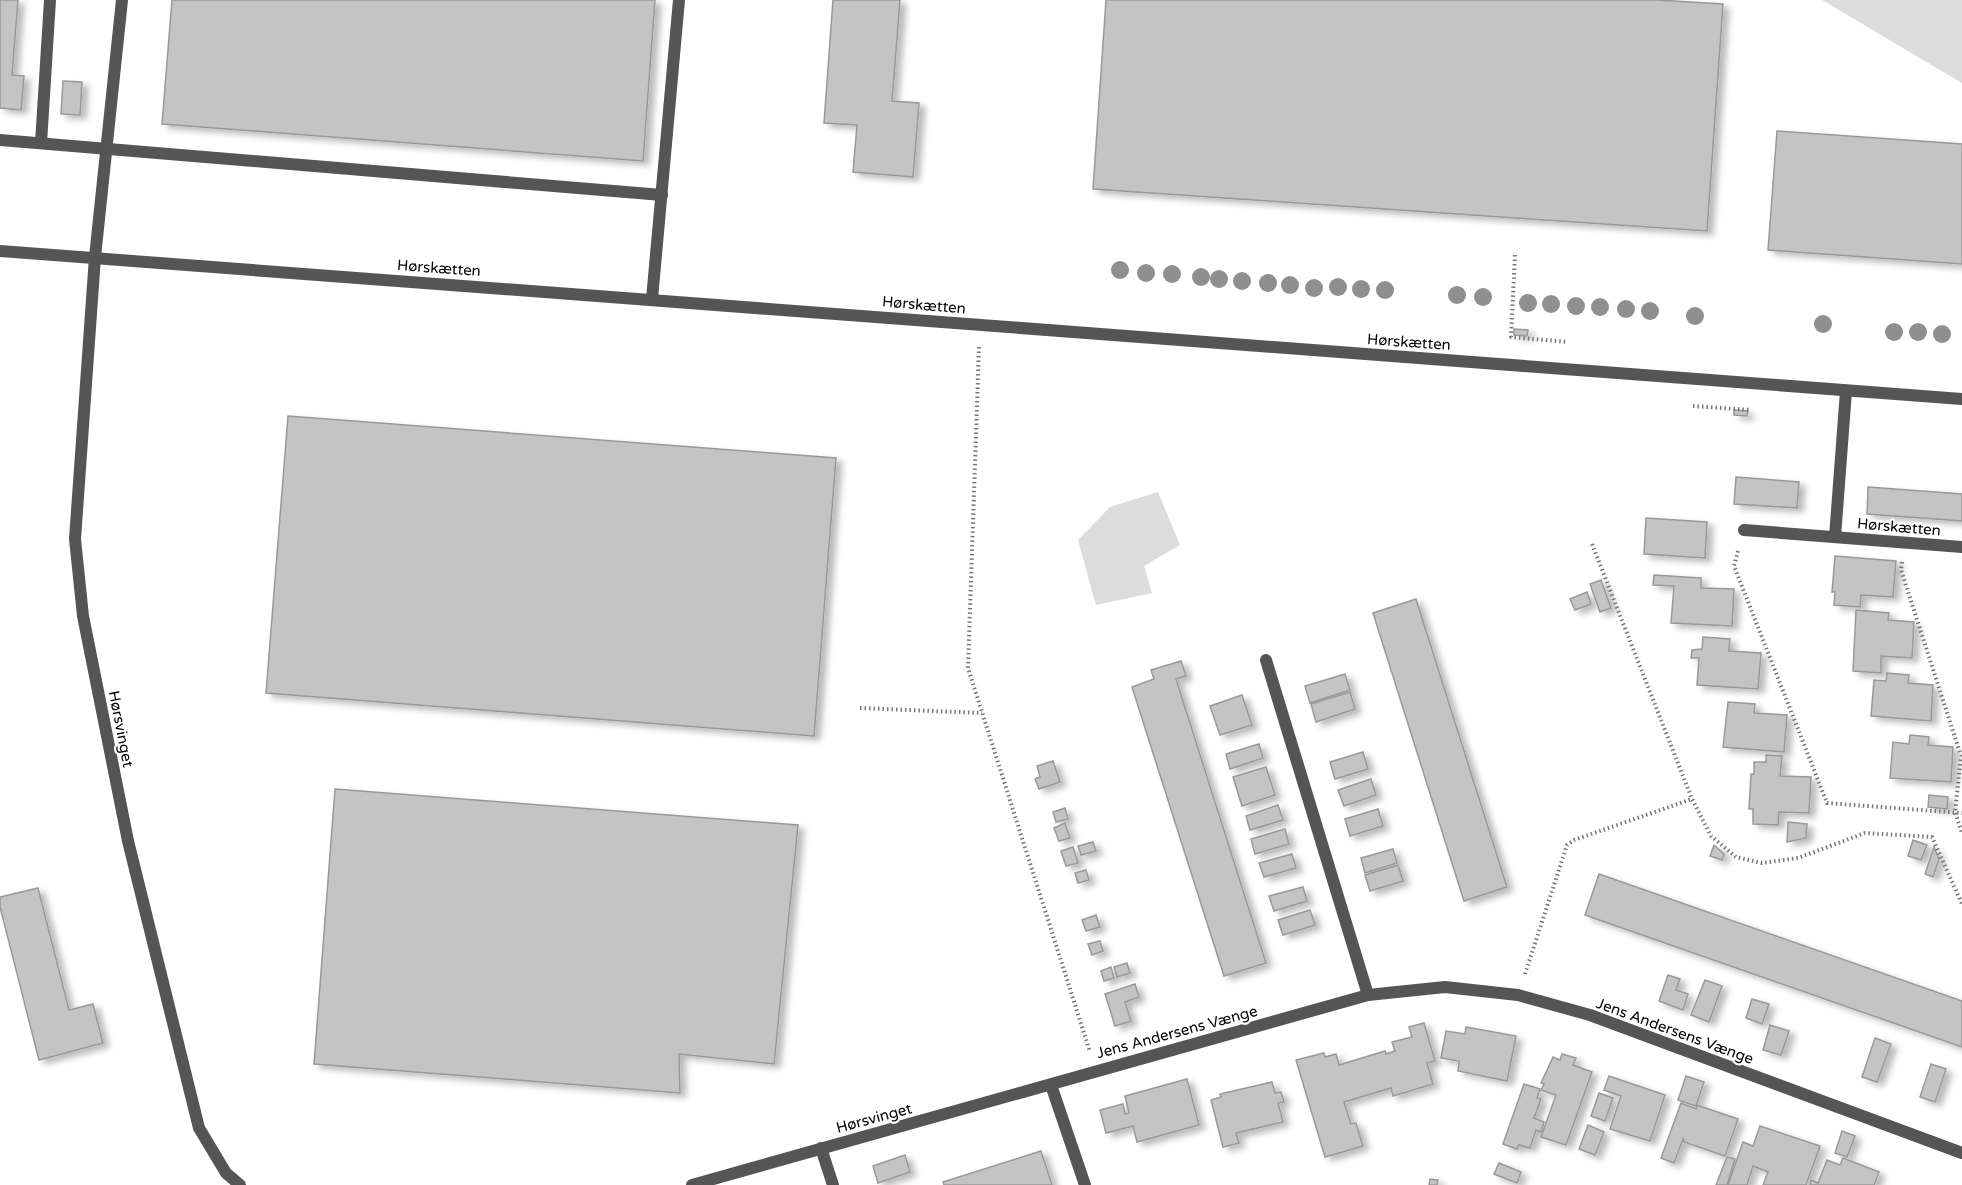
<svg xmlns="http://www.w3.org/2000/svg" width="1962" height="1185" font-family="'Varela Round',sans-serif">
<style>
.green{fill:#dcdcdc}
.building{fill:#c4c4c4;stroke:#999;stroke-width:1.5;filter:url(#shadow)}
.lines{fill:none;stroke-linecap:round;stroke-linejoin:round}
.path{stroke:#777;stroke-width:4;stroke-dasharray:1.5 3;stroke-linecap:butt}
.service{stroke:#555;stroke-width:12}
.minor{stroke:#555;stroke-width:12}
.tree{fill:#8f8f8f}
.labels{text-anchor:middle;stroke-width:4.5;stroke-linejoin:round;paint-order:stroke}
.street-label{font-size:15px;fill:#000;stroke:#fff}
</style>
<defs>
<filter id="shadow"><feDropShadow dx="6" dy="4" stdDeviation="3" flood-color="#0004"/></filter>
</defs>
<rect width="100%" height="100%" fill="#fff"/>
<g class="green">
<path d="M1822,0H1962V83Z"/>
<path d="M1158,492L1180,545L1144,566L1152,593L1096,605L1078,540L1110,507Z"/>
</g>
<g class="building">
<path d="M0,0H18L12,75L24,76L21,110L0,108Z"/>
<path d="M172,0H655L643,161L162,124Z"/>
<path d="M833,0H900L892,101L919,103L913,177L853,172L857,125L824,123Z"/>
<path d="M1106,0H1657L1723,4L1707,231L1093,189Z"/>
<path d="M63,81L82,82L80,115L61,114Z"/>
<path d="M1777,131L1962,144V264L1768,250Z"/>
<path d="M1514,329L1528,330L1527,336L1514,335Z"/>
<path d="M1734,410L1748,411L1747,416L1734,415Z"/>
<path d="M288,416L836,458L814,736L266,693Z"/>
<path d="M1736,477L1799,482L1797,508L1734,504Z"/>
<path d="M1868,487L1962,494V521L1867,514Z"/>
<path d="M1646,518L1707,522L1705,558L1644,554Z"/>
<path d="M1835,556L1896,561L1893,597L1861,595L1860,607L1834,605L1835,592H1832Z"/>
<path d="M1654,575L1701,578V588L1734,589L1732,626L1671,623L1674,586L1653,585Z"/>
<path d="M1601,580L1611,608L1600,612L1590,584Z"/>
<path d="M1587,592L1591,604L1575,610L1570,599Z"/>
<path d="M1416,599L1507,887L1464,901L1373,613Z"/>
<path d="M1856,610L1889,613L1888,620L1914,622L1912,658L1881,656V673L1853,671Z"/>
<path d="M1703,637L1730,639L1729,651L1761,653L1758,689L1697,685L1699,658H1691L1692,650L1702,649Z"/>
<path d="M1181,661L1186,676L1176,679L1266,963L1224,976L1132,687L1154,679L1151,670Z"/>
<path d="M1887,673L1909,675L1908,683L1933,685L1931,721L1871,716L1874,680L1886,681Z"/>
<path d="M1345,674L1350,690L1310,703L1305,686Z"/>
<path d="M1350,692L1355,709L1316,722L1311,704Z"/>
<path d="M1242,695L1252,725L1220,735L1210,706Z"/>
<path d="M1728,702L1755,704L1754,713L1787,715L1784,752L1723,747Z"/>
<path d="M1910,735L1929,737L1928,745L1953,747L1951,782L1890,778L1893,742L1909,744Z"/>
<path d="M1259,744L1263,758L1230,769L1226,754Z"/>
<path d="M1363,752L1368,769L1335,779L1330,762Z"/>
<path d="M1766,755L1782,756L1780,776L1811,777L1809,813L1779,812L1778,825L1753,824V809H1749L1751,774H1754V762H1766Z"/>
<path d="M1053,761L1060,782L1039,789L1035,779L1040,777L1037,766Z"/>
<path d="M1266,767L1275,795L1242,806L1233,777Z"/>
<path d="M1371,779L1376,795L1344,806L1338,790Z"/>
<path d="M335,789L798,825L774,1064L679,1054L680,1093L314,1064Z"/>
<path d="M1929,795L1948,797L1947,809L1928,807Z"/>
<path d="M1278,805L1283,820L1250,830L1246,816Z"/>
<path d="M1065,808L1068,819L1056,822L1053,812Z"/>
<path d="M1378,809L1383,826L1350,836L1345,819Z"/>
<path d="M1788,822L1807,824L1806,838L1787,842Z"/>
<path d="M1065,823L1070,838L1059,841L1054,828Z"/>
<path d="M1285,829L1289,844L1255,854L1251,839Z"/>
<path d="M1913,840L1927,845L1921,860L1908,856Z"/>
<path d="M1093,842L1096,851L1081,855L1078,846Z"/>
<path d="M1714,845L1724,854L1722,860L1710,856Z"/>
<path d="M1073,847L1078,863L1066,866L1061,851Z"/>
<path d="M1934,847L1939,859L1933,877L1925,874Z"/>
<path d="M1393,849L1397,863L1365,873L1361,858Z"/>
<path d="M1292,854L1296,868L1264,877L1259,863Z"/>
<path d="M1398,865L1403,881L1370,891L1365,875Z"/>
<path d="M1086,870L1089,880L1078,883L1075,873Z"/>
<path d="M1599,874L1962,1001V1047L1585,915Z"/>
<path d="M1303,887L1307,901L1274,911L1269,896Z"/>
<path d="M38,888L69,1010L93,1004L103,1043L39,1060L0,907V897Z"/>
<path d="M1310,910L1315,925L1283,935L1278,920Z"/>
<path d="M1096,915L1100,927L1086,931L1082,920Z"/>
<path d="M1100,941L1103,951L1092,955L1088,944Z"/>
<path d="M1127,963L1130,973L1117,977L1114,967Z"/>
<path d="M1111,967L1114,978L1104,981L1101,971Z"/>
<path d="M1668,975L1680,979L1676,990L1688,994L1683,1010L1659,1001Z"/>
<path d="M1705,980L1722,986L1709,1022L1691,1015Z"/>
<path d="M1135,984L1139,997L1125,1002L1131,1021L1115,1026L1105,994Z"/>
<path d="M1752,999L1769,1004L1762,1024L1746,1018Z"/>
<path d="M1424,1023L1435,1061L1427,1063L1433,1084L1393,1096L1391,1088L1344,1102L1351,1124L1356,1123L1363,1146L1325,1157L1296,1060L1324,1053L1325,1057L1336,1054L1339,1065L1385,1051L1386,1054L1395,1051L1392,1042L1412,1037L1409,1027Z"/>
<path d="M1770,1025L1789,1031L1781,1055L1763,1050Z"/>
<path d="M1466,1027L1516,1036L1507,1081L1458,1071L1459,1061L1441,1058L1446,1031L1465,1034Z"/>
<path d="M1875,1038L1891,1044L1877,1082L1862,1077Z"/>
<path d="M1562,1054L1576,1058L1573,1065L1592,1072L1566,1145L1541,1137L1556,1095L1541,1090L1544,1084L1541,1083L1553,1057L1560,1060Z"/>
<path d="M1931,1064L1946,1069L1935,1102L1920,1097Z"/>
<path d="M1609,1076L1665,1095L1650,1141L1610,1129L1621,1096L1604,1090Z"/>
<path d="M1686,1076L1704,1082L1696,1106L1678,1100Z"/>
<path d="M1187,1079L1199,1125L1137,1142L1133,1126L1106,1133L1100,1110L1123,1104L1125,1114L1129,1113L1125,1096Z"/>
<path d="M1272,1082L1275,1093L1281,1092L1284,1102L1278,1103L1283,1122L1236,1133L1239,1143L1223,1147L1211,1100L1221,1097L1220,1094Z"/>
<path d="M1524,1084L1540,1089L1537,1098L1541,1099L1534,1118L1544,1122L1541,1132L1536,1130L1530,1148L1519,1145L1517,1149L1503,1144Z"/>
<path d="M1599,1093L1613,1098L1605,1121L1591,1116Z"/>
<path d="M1681,1103L1696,1109L1697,1105L1738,1119L1725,1156L1684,1142L1683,1139L1674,1163L1661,1158Z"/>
<path d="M1588,1125L1604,1132L1595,1155L1579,1149Z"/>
<path d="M1760,1126L1820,1146L1806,1185H1763L1768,1172L1753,1166L1747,1185H1728L1743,1142L1753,1146Z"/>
<path d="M1842,1131L1855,1136L1847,1157L1835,1153Z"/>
<path d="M1041,1151L1052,1185H944L943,1182Z"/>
<path d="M905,1155L910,1172L878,1183L873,1166Z"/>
<path d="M1727,1157L1735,1159L1727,1185H1716Z"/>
<path d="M1843,1158L1879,1172L1874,1185H1810L1811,1180L1818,1183L1827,1160L1840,1165Z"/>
<path d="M1499,1163L1521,1172L1517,1183L1494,1174Z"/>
<path d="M1430,1179L1438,1180L1437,1185H1429Z"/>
</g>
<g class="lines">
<g class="path">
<path d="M1515,255L1511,337L1568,342"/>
<path d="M979,347L968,668L1090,1052"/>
<path d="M1693,406L1751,410"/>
<path d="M1592,544L1692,799L1711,836L1736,857L1762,863L1798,858L1865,833L1932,837L1962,904"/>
<path d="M1738,551L1734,566L1827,803L1962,813"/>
<path d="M1902,562L1901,570L1961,756L1955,812L1962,833"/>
<path d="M860,708L982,713"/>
<path d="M1525,974L1567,845L1574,840L1692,799"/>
</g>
<g class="service">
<path d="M0,140L662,195"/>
<path d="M41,143L50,0"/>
<path d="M95,257L122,0"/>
<path d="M652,299L679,0"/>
<path d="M1051,1085L1085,1185"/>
<path d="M821,1148L833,1185"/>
</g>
<g class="minor">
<path d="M0,251L1962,399"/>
<path d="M95,257L75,539L83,616L128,841L199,1128L226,1173L240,1185"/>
<path d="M1744,530L1962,547"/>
<path d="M1835,537L1846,391"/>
<path d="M1266,660L1368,995"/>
<path d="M692,1185L1368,995L1445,987L1518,995L1590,1015L1962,1153"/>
</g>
</g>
<g class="tree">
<circle cx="1120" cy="270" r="9"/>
<circle cx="1146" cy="273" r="9"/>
<circle cx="1172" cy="274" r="9"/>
<circle cx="1201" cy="277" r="9"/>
<circle cx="1219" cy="279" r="9"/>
<circle cx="1242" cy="281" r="9"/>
<circle cx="1268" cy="283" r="9"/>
<circle cx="1290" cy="285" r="9"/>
<circle cx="1338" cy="287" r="9"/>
<circle cx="1314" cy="288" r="9"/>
<circle cx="1361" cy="289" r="9"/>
<circle cx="1385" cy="290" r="9"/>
<circle cx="1457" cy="295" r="9"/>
<circle cx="1483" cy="297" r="9"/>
<circle cx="1528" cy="303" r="9"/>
<circle cx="1551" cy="304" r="9"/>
<circle cx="1576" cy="306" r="9"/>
<circle cx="1600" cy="307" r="9"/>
<circle cx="1626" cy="309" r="9"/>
<circle cx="1650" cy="311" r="9"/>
<circle cx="1695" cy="316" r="9"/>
<circle cx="1823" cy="324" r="9"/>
<circle cx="1894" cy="332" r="9"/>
<circle cx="1918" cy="332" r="9"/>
<circle cx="1942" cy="334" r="9"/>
</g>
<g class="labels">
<g class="street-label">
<text transform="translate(439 268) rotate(4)" y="5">Hørskætten</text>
<text transform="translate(924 305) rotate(5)" y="5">Hørskætten</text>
<text transform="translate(1409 342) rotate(4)" y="5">Hørskætten</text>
<text transform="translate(1899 527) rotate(5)" y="5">Hørskætten</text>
<text transform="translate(121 729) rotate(79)" y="5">Hørsvinget</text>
<text transform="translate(1675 1031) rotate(20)" y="5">Jens Andersens Vænge</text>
<text transform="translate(1177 1032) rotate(-15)" y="5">Jens Andersens Vænge</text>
<text transform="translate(874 1118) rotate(-15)" y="5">Hørsvinget</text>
</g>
</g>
</svg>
